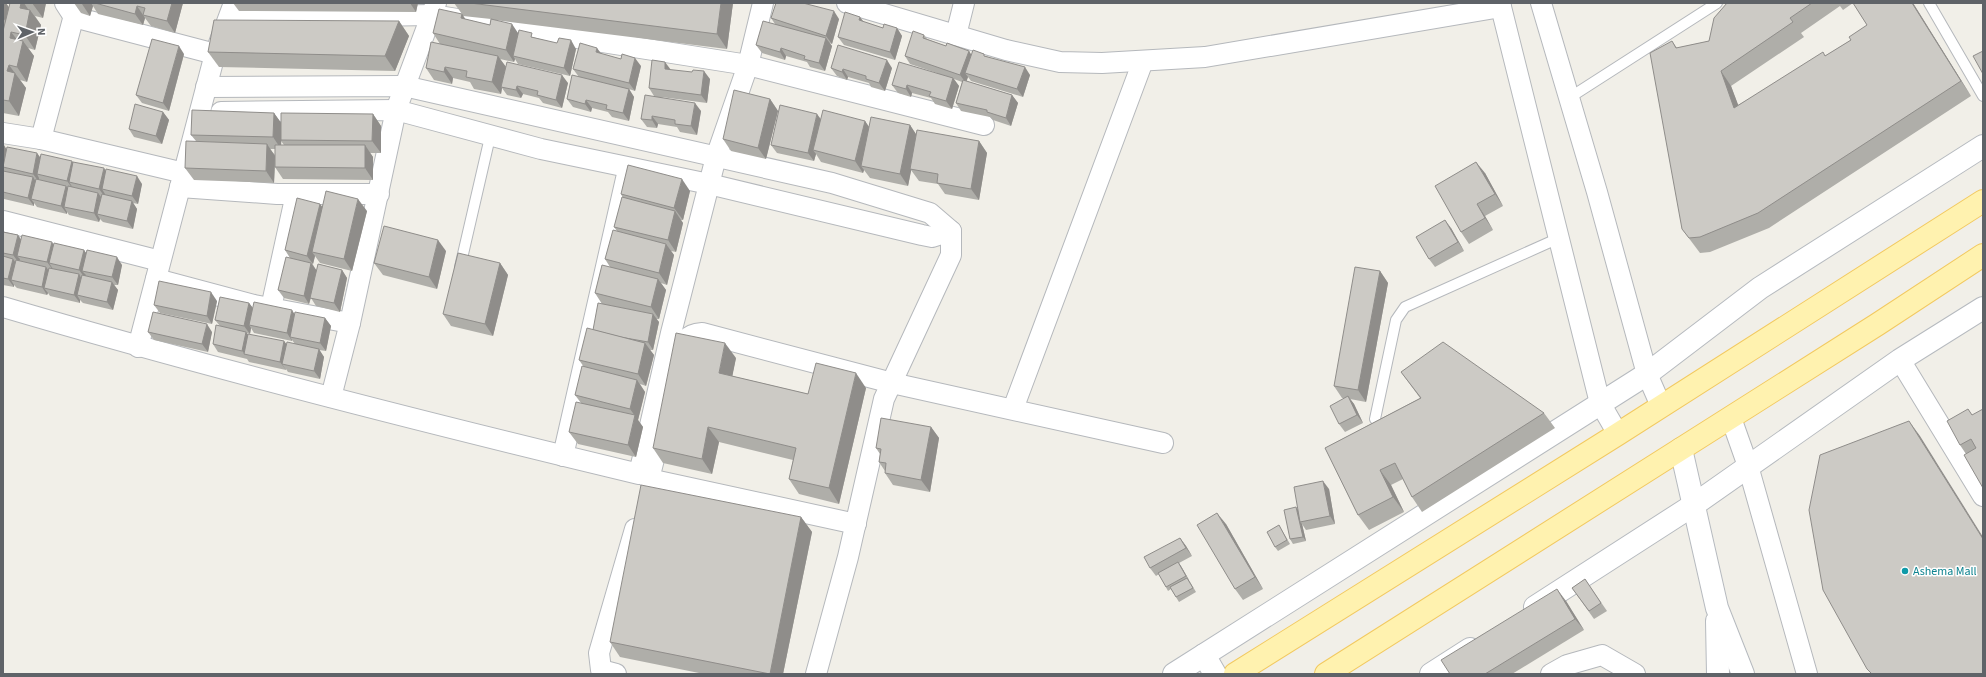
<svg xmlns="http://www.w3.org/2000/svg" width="1986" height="677" font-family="'Source Sans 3',sans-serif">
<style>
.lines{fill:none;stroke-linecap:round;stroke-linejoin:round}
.lane-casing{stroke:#b5b8bc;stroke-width:12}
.street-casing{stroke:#b5b8bc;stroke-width:22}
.secondary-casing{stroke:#b6babf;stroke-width:24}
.primary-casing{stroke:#f2c960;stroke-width:24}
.lane{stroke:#fff;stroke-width:10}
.street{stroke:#fff;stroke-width:20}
.secondary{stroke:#fff;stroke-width:22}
.primary{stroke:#fff2af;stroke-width:22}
.wall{fill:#afaea9;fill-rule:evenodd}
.shaded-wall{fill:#8f8d8a}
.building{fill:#cccac5;stroke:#8f8d8a}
.culture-dot{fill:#0f9aa8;stroke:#fff;stroke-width:1.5}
.labels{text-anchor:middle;stroke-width:3;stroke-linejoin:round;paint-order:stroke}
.culture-label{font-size:12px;fill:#0d838f;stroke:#fff;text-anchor:start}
</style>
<rect width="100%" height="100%" fill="#f1efe8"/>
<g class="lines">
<g class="lane-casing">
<g id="lane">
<path d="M1929,3L1983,96"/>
<path d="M1569,98L1717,3"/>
<path d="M460,267L490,137"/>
<path d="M1375,419L1396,320L1405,307L1559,238"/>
</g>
</g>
<g class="street-casing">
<g id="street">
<path d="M65,3L74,17L215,54"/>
<path d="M847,3L1006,50L1060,62L1102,63L1205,57L1501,7"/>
<path d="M1500,3L1600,403L1618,434"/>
<path d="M1541,3L1597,192L1647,374L1661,406"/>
<path d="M230,18L432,15L748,65L984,125"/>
<path d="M956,35L964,3"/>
<path d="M206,87L404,86L832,183L930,213L951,231V255L884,399L848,557L816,674"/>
<path d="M221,112L396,110L541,149L709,184L922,235L932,237L951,231"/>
<path d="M3,133L41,139L184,173"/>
<path d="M41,139L77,4"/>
<path d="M180,187L277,194H379"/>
<path d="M3,221L160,261"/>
<path d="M156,279L254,305L350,323"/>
<path d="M3,307C213,369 426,423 639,474L671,333L716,157L748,65L763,3"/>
<path d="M271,308L296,194"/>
<path d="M138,347L215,54L234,3"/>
<path d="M680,360C684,345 683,334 702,333L892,383L1163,443"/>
<path d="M1900,360L1983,496"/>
<path d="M331,397L350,323L396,110L436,3"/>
<path d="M1013,409L1143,61"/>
<path d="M1731,418L1748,466L1807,674"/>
<path d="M655,455L649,479L856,524"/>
<path d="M563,456L628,170"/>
<path d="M616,674L601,670L599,653L635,529"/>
<path d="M1551,674L1567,665L1602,655L1635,674"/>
</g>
</g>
<g class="secondary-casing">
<g id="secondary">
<path d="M1681,449L1717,608L1743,674"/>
<path d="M1535,607L1695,504L1900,360L1983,308"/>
<path d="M1717,621L1718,674"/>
<path d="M1204,655L1215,674"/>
<path d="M1174,674L1647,374L1760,288L1983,146"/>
<path d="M1431,674L1470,649"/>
</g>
</g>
<g class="primary-casing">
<g id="primary">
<path d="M1235,674L1618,434L1983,201"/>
<path d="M1326,674L1878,324L1983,255"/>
</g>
</g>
<use href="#lane" class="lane"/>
<use href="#street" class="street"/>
<use href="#secondary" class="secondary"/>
<use href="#primary" class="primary"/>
</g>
<g class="wall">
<path d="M3,3H6L9,8L10,3H46L43,18L35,16L41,25L35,50L28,48L34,56L27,82L20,80L26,88L19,116L3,113V31L5,25H3Z"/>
<path d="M74,3H183L175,33L151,26L145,18L143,25L98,14L93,6L90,16L81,13Z"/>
<path d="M233,3H418L416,12L239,11Z"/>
<path d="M454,3H733L727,49L495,20L518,33L576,49L570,76L518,64L515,59L514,62L500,59L506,67L568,83L562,108L543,103L539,98L523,94L521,98L507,95L502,88L501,94L474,89L470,82L453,78L452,84L434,80L426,68L440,44L433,33L462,14ZM463,16L491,19L490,25L465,19Z"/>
<path d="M1727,3H1913L1971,96L1769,228L1710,252L1700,253L1682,229L1672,41L1677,48L1709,41ZM1853,3L1867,25L1851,40L1825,56L1738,105L1731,86L1804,37L1801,33L1840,6L1843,10Z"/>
<path d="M771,18L839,19L832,44L829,43L832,46L825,71L810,67L807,62L786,56L785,60L762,53L756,45L775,24Z"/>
<path d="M399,21L409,36L395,71L219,67L208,52Z"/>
<path d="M864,22L883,28H897L902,36L895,60L844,45L838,37Z"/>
<path d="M924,35L927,39L946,46L969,51L971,55L986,56L1030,75L1023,97L971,81L968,77L966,81L1012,95L1018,103L1011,126L993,120L990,117L961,111L956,103L962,82L954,79L959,86L952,109L935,104L931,98L912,93L911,97L898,93L892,85L937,73L910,64L905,56Z"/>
<path d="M184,54L169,111L142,103L136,95Z"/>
<path d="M601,54L641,66L635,91L629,89L634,97L629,121L612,117L608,112L592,108L591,112L573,107L567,99L579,77L573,69Z"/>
<path d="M831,68H892L885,91L871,87L869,83L848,77L847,80L837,76Z"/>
<path d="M671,70L710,79L707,103L661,97L701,111L697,135L680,132L677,127L658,124L657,128L647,127L641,119L654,96L649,88Z"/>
<path d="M770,99L778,111L766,159L731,151L723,139Z"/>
<path d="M163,112L169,120L162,144L134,137L129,129Z"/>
<path d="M274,113L281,123L373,114L381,126V153H370L373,157V180L283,179L275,167L274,183L194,180L185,168L196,141L191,135ZM281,141L284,145H281ZM270,149H275V155Z"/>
<path d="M821,119L865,121L869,127L910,125L916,135L979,141L987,153L979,200L945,194L938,184L919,181L911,170L908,186L870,178L864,170L863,173L821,162L816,154L814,161L777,153L771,145Z"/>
<path d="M3,145L7,150L40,158L72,161L73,163L106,172L142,184L138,204L133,203L137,209L133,229L103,222L100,219L99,222L69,215L67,212V214L37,207L34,203V206L4,199L3,198Z"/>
<path d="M1485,173L1503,206L1485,216L1493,230L1469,244L1461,232Z"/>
<path d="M690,191L683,220H681L683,223L676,252L671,251L674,255L667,285L661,283L666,290L659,319H656L659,322L653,350H650L654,355L646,386L640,384L645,392L638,420L643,427L636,457L578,444L569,432L581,403L575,395L584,367L579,360L593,330L602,304L595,293L610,267L605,259L617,231L614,227L623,198L621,194Z"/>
<path d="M320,204L322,207L367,211L352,271L320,263L315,256L313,264L312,263L316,270H342L347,278L340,312L316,306L311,298L309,304L284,298L278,290L290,258L285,250Z"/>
<path d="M1451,228L1464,251L1435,267L1429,259Z"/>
<path d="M3,232L18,235L21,240L84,250L86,253L122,265L118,285H114L118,290L113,310L83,303L80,300V303L50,296L48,293L47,295L17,288L14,285V287L3,285Z"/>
<path d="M446,251L437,289L383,275L374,263Z"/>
<path d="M500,263L508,275L493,336L451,326L443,314Z"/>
<path d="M1380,271L1388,283L1366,402L1350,399L1354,404L1363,423L1345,432L1339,424L1345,398H1342L1334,386Z"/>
<path d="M217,301L212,324L160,313L154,305Z"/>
<path d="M249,303L253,308L295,315L325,318L331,326L326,351L319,350L324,357L320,379L288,372L286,369V370L249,362L247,359L218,352L213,344L220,326L215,320ZM251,328L254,333L292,341V340L295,344H286L284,341L248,335L247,333L250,334Z"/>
<path d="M148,332H212L208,352L154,340Z"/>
<path d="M736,358L732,376L808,394L866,388L839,504L799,494L789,479L793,460L719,442L712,474L663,463L653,448Z"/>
<path d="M1401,372L1544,413L1555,428L1422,512L1412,497L1403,479L1391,485L1404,512L1369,530L1358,515L1325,448L1420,398Z"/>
<path d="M1968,409L1972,415L1983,488L1966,454L1960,445Z"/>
<path d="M931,427L939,438L930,492L893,485L885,473V471L879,462L880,454L876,448Z"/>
<path d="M1329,489L1335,524L1306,530L1302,524L1306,541L1293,544L1290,539L1298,509Z"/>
<path d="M801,517L812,532L783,674H704L620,657L610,642Z"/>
<path d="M1226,524L1263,589L1243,600L1235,589Z"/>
<path d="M1279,525L1290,544L1278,551L1275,547Z"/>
<path d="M1180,538L1186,546L1192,556L1179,563L1196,592L1179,602L1171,589L1168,591L1159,574L1156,576L1150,568Z"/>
<path d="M1585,579L1607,611L1594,619L1572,588Z"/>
<path d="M1566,601L1584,630L1512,674H1450Z"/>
</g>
<g class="shaded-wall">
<path d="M3,3H6L13,13L9,26L3,18Z"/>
<path d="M21,3H24L30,12V10L41,25L35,50L25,35L20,8Z"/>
<path d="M32,3H46L43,18Z"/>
<path d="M82,3H91L93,6L90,16L82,4Z"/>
<path d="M172,3H183L175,33L167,21Z"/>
<path d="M410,3H418L416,12Z"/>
<path d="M721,3H733L727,49L717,34Z"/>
<path d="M1912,3H1913L1971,96L1961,81Z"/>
<path d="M137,6L145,18L143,25L135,14Z"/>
<path d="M834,11L839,19L832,44L826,36Z"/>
<path d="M462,14L470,26L461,18Z"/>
<path d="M860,17L866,25L859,20Z"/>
<path d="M399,21L409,36L395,71L385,56Z"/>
<path d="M512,24L520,36L513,56L515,59L514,62L506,50Z"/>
<path d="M897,28L902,36L895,60L890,52Z"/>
<path d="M11,32L22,46L23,41L34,56L27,82L17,67L10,38Z"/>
<path d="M826,38L832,46L825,71L819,63Z"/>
<path d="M571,40L576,49L570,76L564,68Z"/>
<path d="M179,46L184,54L169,111L163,103Z"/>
<path d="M597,48L603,56L596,52Z"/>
<path d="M781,48L786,56L785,60L780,52Z"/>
<path d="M969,51L974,59L965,73L968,77L966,83L960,75Z"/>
<path d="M498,56L506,67L501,87L502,88L501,94L492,82Z"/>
<path d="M635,58L641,66L635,91L629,83Z"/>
<path d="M887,60L892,68L885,91L879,83Z"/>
<path d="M665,62L671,70L665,69Z"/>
<path d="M9,65L26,88L19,116L9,101L7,71Z"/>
<path d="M445,67L453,78L452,84L444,72Z"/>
<path d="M1025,67L1030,75L1023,97L1017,89Z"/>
<path d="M843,69L848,77L847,80L842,72Z"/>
<path d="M704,71L710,79L707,103L701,95Z"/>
<path d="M1721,71L1731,86L1745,123L1734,108Z"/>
<path d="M562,75L568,83L562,108L556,100Z"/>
<path d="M953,78L959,86L952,109L946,101Z"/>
<path d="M907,85L912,93L911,97L906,89Z"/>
<path d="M517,86L523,94L521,98L516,90Z"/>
<path d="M629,89L634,97L629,121L623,113Z"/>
<path d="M1012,95L1018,103L1011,126L1006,118Z"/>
<path d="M770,99L778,111L766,159L758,148Z"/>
<path d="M586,100L592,108L591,112L585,104Z"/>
<path d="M695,103L701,111L697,135L691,126Z"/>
<path d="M163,112L169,120L162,144L156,136Z"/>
<path d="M274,113L282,124L281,149L273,137Z"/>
<path d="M373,114L381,126V153L372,141Z"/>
<path d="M817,114L823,122L813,150L816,154L814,161L808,153Z"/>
<path d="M652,116L658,124L657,128L652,120Z"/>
<path d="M865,121L873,133L861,166L864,170L863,173L855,161Z"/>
<path d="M910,125L918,137L908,186L900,174Z"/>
<path d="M979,141L987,153L979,200L971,189Z"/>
<path d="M267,144L275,156L274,183L266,171Z"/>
<path d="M4,145L9,154L3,167V148Z"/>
<path d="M365,145L373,157V180L365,168Z"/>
<path d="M37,153L43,161L37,174L39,178V182L33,174Z"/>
<path d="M72,161L77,169L69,182L73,188V189L67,181Z"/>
<path d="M1476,162L1485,173L1503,206L1495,194Z"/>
<path d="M104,168L109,176L102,189L105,194V197L99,189Z"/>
<path d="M137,176L142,184L138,204L132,196Z"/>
<path d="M33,177L38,185L31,199L34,203V206L28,198Z"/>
<path d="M682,179L690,191L683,220L674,208Z"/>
<path d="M66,186L71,194L64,207L67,212V214L61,206Z"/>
<path d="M98,193L104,201L97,214L100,219L99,222L94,213Z"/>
<path d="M358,199L367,211L352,271L344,259Z"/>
<path d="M132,201L137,209L133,229L127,221Z"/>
<path d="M320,204L326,212L312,252L315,256L313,264L307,256Z"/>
<path d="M1477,204L1485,216L1493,230L1485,218Z"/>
<path d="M675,211L683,223L676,252L668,240Z"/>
<path d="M1445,220L1451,228L1464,251L1458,242Z"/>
<path d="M18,235L23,243L17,256L20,259L19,263L13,255Z"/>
<path d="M438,240L446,251L437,289L429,277Z"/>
<path d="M52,242L57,250L49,263L53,269V270L47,262Z"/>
<path d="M666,244L674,255L667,285L659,273Z"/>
<path d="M84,250L89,258L82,271L86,275L85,278L79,270Z"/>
<path d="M117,257L122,265L118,285L112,277Z"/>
<path d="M13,259L19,267L11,280L14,285V287L8,279Z"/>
<path d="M311,263L317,271L309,304L304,296Z"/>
<path d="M500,263L508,275L493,336L485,324Z"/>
<path d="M46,267L52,275L44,288L48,293L47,295L42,287Z"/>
<path d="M342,270L347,278L340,312L334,303Z"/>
<path d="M1380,271L1388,283L1366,402L1358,390Z"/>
<path d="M79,274L84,283L77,295L80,300V303L74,295Z"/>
<path d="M658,279L666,290L659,319L651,307Z"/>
<path d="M112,282L118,290L113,310L107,302Z"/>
<path d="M211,292L217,301L212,324L207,316Z"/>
<path d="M249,303L255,311L249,325L251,328L250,334L244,326Z"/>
<path d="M292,310L297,318L290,337L292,340V341L287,333Z"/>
<path d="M653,314L659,322L653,350L648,342Z"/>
<path d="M325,318L331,326L326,351L320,343Z"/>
<path d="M207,324L212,332L208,352L202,344Z"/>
<path d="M246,332L252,340L245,354L242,351Z"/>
<path d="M284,341L290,349L282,364L286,370L280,362Z"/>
<path d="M645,343L654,355L646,386L638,374Z"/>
<path d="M725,343L736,358L730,388L719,373Z"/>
<path d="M319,349L324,357L320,379L314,371Z"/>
<path d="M856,373L866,388L839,504L829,488Z"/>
<path d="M637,380L645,392L638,420L643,427L636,457L628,445L635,416L630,409Z"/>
<path d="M1348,396L1354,404L1363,423L1357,415Z"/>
<path d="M1909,421L1920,436L1983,537V539Z"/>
<path d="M708,427L719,442L712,474L702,459Z"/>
<path d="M931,427L939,438L930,492L921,480Z"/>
<path d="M1380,470L1391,485L1404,512L1393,497Z"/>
<path d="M1323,481L1329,489L1335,524L1330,516Z"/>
<path d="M1296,507L1299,511L1300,522L1302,524L1306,541L1303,537Z"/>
<path d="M1217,513L1226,524L1263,589L1255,577Z"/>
<path d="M801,517L812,532L783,674H770Z"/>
<path d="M1180,538L1186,546L1192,556L1186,548Z"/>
<path d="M1178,562L1181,566L1189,580L1186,576Z"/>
<path d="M1557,589L1566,601L1584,630L1575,619Z"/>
</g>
<g class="building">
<path d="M10,3H21L20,8L30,10L25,35L11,32L10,38L23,41L17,67L9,65L7,71L15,73L9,101L3,100V31Z"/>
<path d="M95,3H172L167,21L143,15L145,8L137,6L135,14Z"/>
<path d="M470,3H721L717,34Z"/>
<path d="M776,3H803L834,11L826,36L771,18Z"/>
<path d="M1727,3H1812L1790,18L1793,22L1721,71L1734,108L1823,52L1825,56L1851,40L1849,37L1867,25L1853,3H1912L1961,81L1758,213L1700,237L1689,238L1682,229L1650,53L1672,41L1676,48L1709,41L1714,18Z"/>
<path d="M439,9L462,14L461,18L490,25L491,19L512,24L506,50L433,33Z"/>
<path d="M845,12L860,17L859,20L883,28L884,24L897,28L890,52L838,37Z"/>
<path d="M214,20L399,21L385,56L208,52Z"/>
<path d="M763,21L826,38L819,63L804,59L805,56L781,48L780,52L756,45Z"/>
<path d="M519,30L532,33L531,37L557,43L559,38L571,40L564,68L513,56Z"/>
<path d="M913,31L924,35L923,38L946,46L947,43L969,51L960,75L905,56Z"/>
<path d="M152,39L179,46L163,103L136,95Z"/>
<path d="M431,42L498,56L492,82L466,77L467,71L445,67L444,72L426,68Z"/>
<path d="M580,43L597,48L596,52L621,59L622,54L635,58L629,83L573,69Z"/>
<path d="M838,45L887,60L879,83L866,79V76L843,69L842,72L831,68Z"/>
<path d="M973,50L984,54V56L1025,67L1017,89L965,73Z"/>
<path d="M1983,51V74L1973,56Z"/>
<path d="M652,60L665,62V69L692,72L693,70L704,71L701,95L649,88Z"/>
<path d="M507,62L562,75L556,100L537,95L538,91L517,86L516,90L501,87Z"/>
<path d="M899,62L953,78L946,101L929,96L931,92L907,85L906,89L892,85Z"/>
<path d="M572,75L629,89L623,113L606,109L607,105L586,100L585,104L567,99Z"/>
<path d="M963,80L1012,95L1006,118L987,112V110L956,103Z"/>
<path d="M734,90L770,99L758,148L723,139Z"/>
<path d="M645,95L695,103L691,126L675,124V120L652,116V120L641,119Z"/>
<path d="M135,104L163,112L156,136L129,129Z"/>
<path d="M780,105L817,114L808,153L771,145Z"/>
<path d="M192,110L274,113L273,137L191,135Z"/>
<path d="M823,110L865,121L855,161L813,150Z"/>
<path d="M281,113L373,114L372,141L281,140Z"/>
<path d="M871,117L910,125L900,174L861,166Z"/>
<path d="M917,130L979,141L971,189L937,183L938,174L910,169Z"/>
<path d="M186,141L267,144L266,171L185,168Z"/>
<path d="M275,145H365V168L275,167Z"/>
<path d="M7,147L37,153L33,174L3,167Z"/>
<path d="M41,154L72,161L67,181L37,174Z"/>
<path d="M73,162L104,168L99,189L69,182Z"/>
<path d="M1476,162L1495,194L1477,204L1485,218L1461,232L1435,186Z"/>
<path d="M628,165L682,179L674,208L621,194Z"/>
<path d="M106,169L137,176L132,196L102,189Z"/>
<path d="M3,171L33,177L28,198L3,192Z"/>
<path d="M36,179L66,186L61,206L31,199Z"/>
<path d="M68,186L98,193L94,213L64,207Z"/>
<path d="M326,191L358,199L344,259L312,252Z"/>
<path d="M102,194L132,201L127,221L97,214Z"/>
<path d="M622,197L675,211L668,240L614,227Z"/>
<path d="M297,198L320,204L307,256L285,250Z"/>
<path d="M1445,220L1458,242L1429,259L1416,237Z"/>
<path d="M384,226L438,240L429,277L374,263Z"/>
<path d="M613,230L666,244L659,273L605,259Z"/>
<path d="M3,232L18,235L13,255L3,253Z"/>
<path d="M22,235L52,242L47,262L17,256Z"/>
<path d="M54,243L84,250L79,270L49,263Z"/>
<path d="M87,250L117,257L112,277L82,271Z"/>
<path d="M458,253L500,263L485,324L443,314Z"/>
<path d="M3,256L13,259L8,279L3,278Z"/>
<path d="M286,257L311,263L304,296L278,290Z"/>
<path d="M16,260L46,267L42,287L11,280Z"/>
<path d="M318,264L342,270L334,303L310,298Z"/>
<path d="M602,265L658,279L651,307L595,293Z"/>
<path d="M1355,267L1380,271L1358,390L1334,386Z"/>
<path d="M49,268L79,274L74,295L44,288Z"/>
<path d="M82,275L112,282L107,302L77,295Z"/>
<path d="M159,281L211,292L207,316L154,305Z"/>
<path d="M220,297L249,303L244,326L215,320Z"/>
<path d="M254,302L292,310L287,333L249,325Z"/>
<path d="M598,303L653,314L648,342L620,337L593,330Z"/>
<path d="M153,312L207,324L202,344L148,332Z"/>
<path d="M295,312L325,318L320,343L290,337Z"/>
<path d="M216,325L246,332L242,351L213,344Z"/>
<path d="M587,328L645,343L638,374L579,360Z"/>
<path d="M676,333L725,343L719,373L808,394L816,363L856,373L829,488L789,479L796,448L708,427L702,459L653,448Z"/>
<path d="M248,334L284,341L280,362L244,354Z"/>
<path d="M287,342L319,349L314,371L282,364Z"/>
<path d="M1443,342L1544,413L1412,497L1395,463L1380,470L1393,497L1358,515L1325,448L1421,398L1401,372Z"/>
<path d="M582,366L637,380L630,409L575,395Z"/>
<path d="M1348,396L1357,415L1339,424L1330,406Z"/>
<path d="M576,402L635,415L628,445L569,432Z"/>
<path d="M1968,409L1972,415L1983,409V488L1964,455L1976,448L1971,439L1960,445L1947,421Z"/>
<path d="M881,418L931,427L921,480L885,473L886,463L879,462L881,449L876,448Z"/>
<path d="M1909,421L1983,539V674H1872L1867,669L1823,590L1809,510L1820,455Z"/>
<path d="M1323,481L1330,516L1300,522L1294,487Z"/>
<path d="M641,485L801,517L770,674L610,642Z"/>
<path d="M1296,507L1303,537L1290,539L1284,510Z"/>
<path d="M1217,513L1255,577L1235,589L1197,525Z"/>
<path d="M1279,525L1287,540L1275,547L1267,532Z"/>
<path d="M1180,538L1186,548L1150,568L1144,557Z"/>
<path d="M1178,562L1186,576L1166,587L1158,573Z"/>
<path d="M1187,578L1193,588L1176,597L1170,587Z"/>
<path d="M1585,579L1601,603L1589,611L1572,588Z"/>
<path d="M1557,589L1575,619L1485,674H1450L1441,660Z"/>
</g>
<circle class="culture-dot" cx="1905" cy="571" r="4"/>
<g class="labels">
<g class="culture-label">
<text x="1913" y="575">Ashema Mall</text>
</g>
</g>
<rect width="1986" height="677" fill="none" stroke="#5f6368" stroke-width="8"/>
<g transform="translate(32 32) rotate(88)" stroke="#ffffff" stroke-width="3" paint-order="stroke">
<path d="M0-3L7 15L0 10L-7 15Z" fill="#5f6368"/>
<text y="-6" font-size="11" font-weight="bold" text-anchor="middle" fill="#5f6368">N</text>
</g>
</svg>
